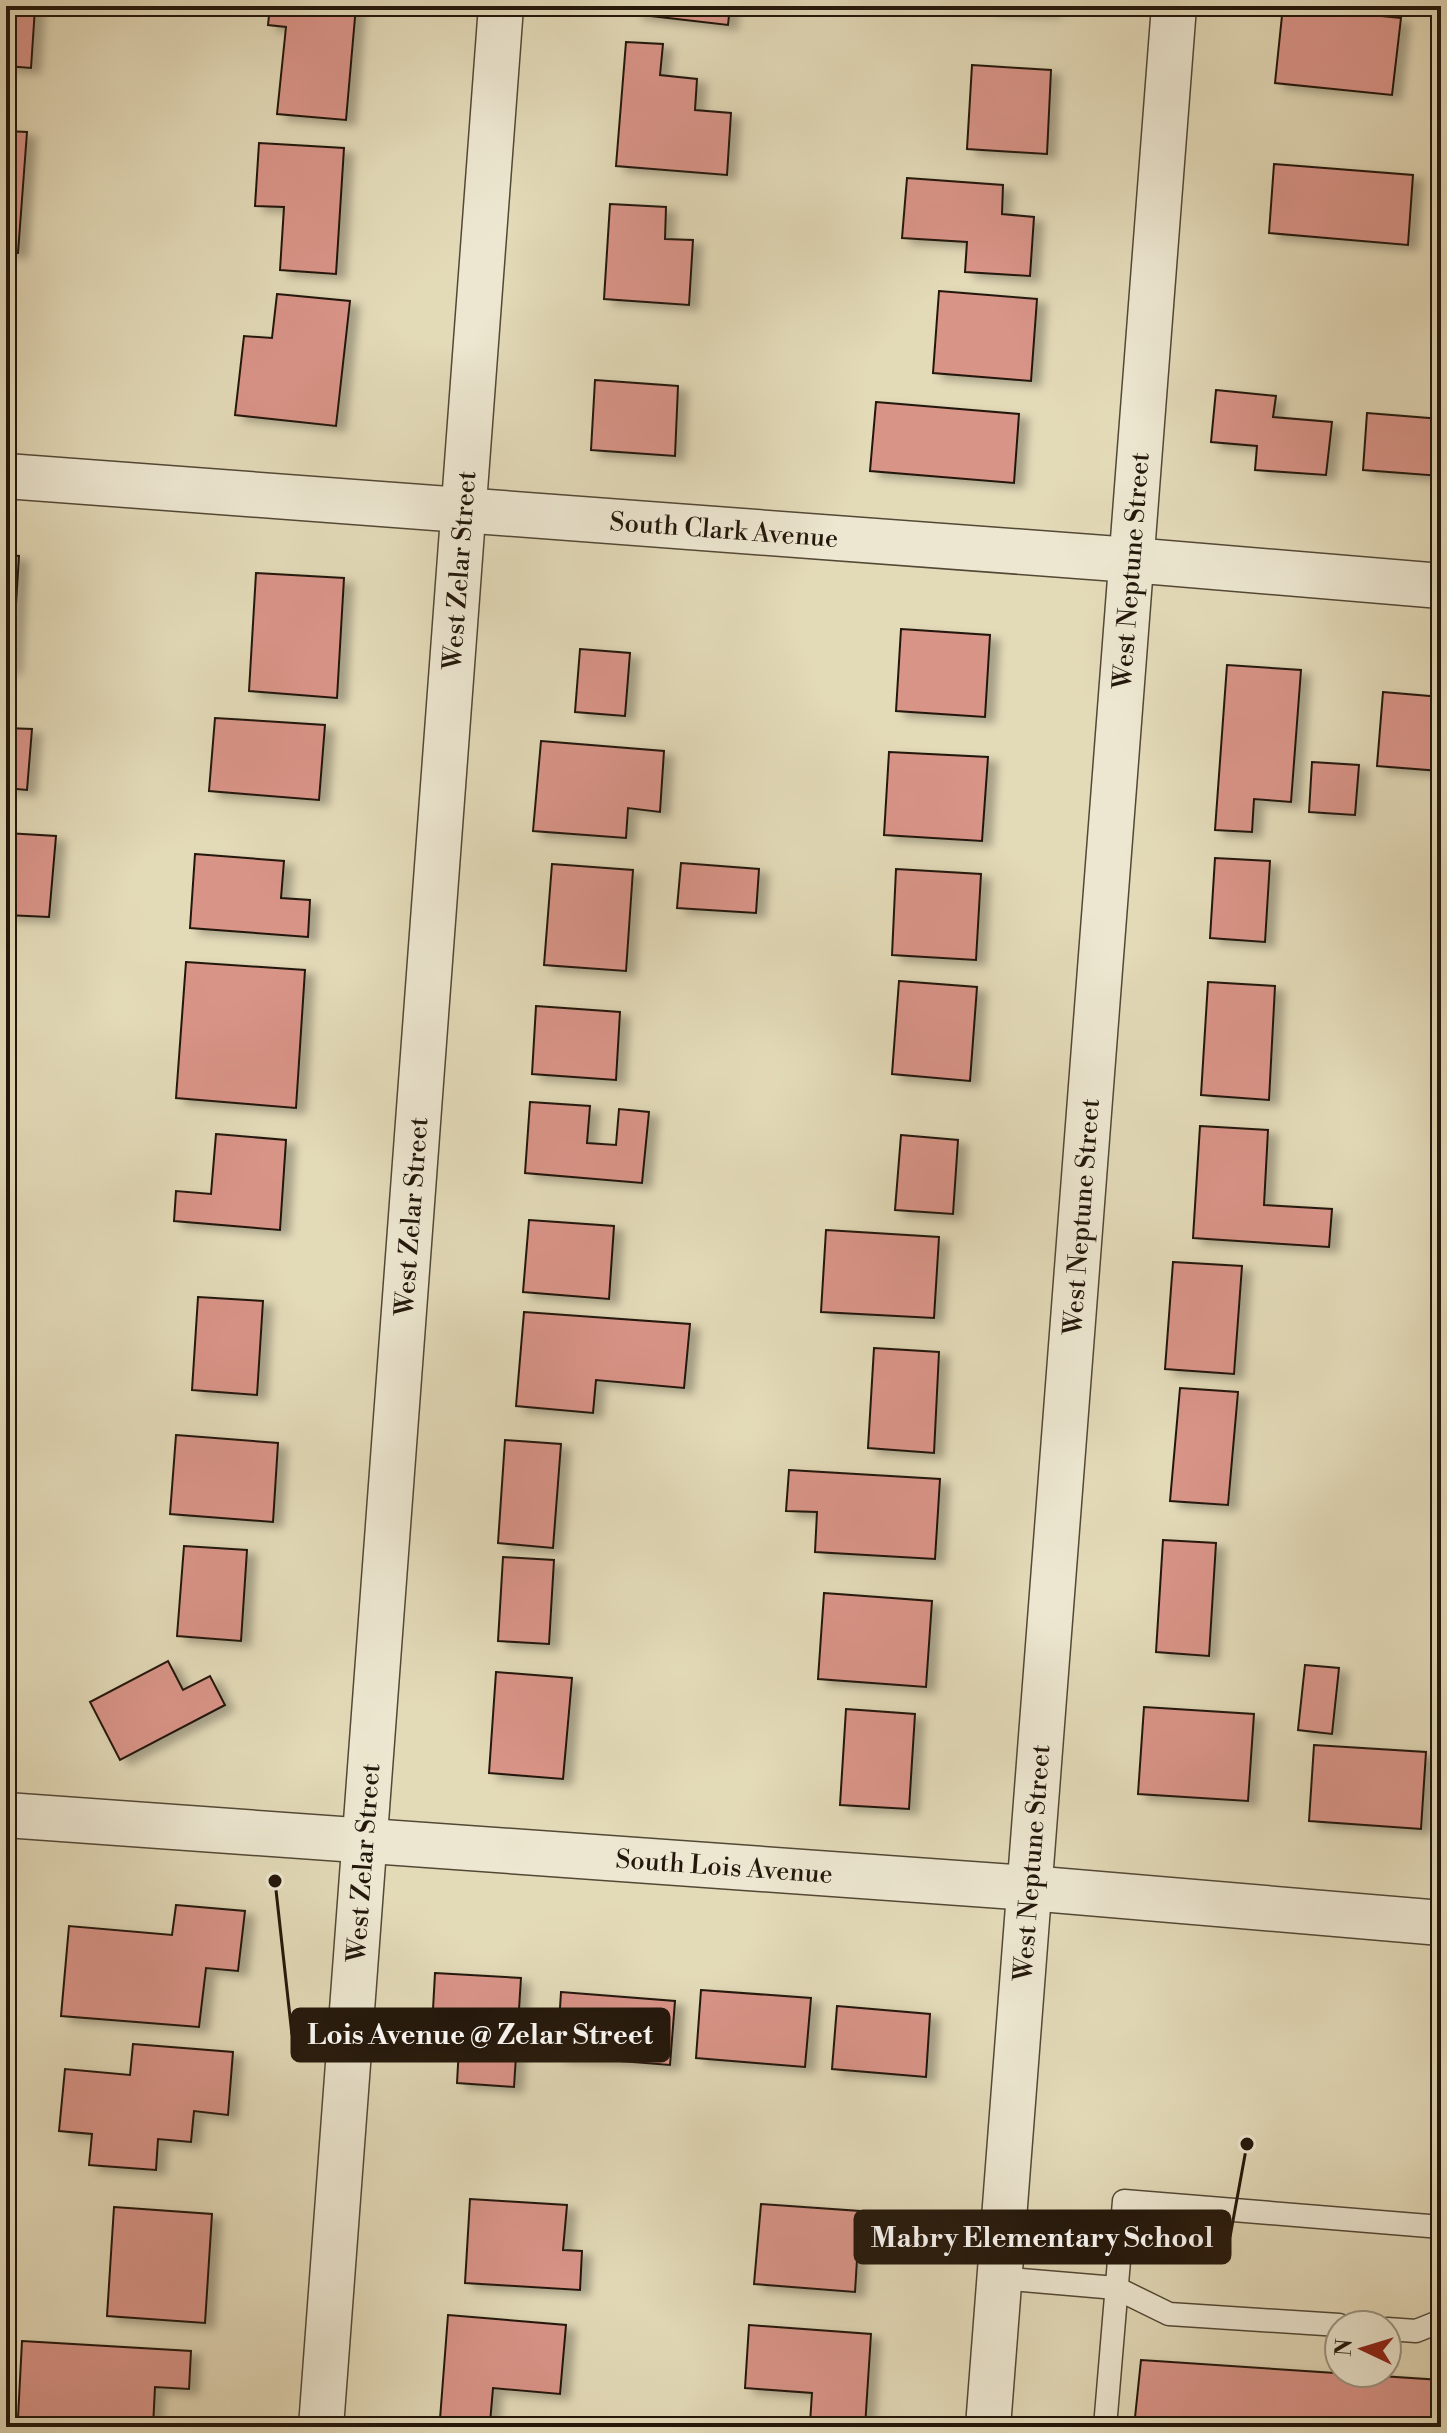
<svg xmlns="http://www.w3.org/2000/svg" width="1447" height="2433" font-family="'Libre Bodoni',serif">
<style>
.building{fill:#d99488;stroke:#23170b;stroke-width:2;filter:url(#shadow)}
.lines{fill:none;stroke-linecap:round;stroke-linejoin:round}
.service-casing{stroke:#534836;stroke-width:25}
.minor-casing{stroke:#534836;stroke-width:47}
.tertiary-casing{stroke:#534836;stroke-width:47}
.service{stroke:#ede7d1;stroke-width:22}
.minor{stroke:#ede7d1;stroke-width:44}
.tertiary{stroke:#ede7d1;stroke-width:44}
.labels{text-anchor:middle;stroke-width:7;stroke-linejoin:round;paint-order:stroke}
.street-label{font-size:26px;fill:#23170b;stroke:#ede7d1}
.leader{fill:none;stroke:#23170b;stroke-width:3}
.callout-dot{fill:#23170b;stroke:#ede7d1;stroke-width:3}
.callout{fill:#23170b;stroke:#23170b;stroke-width:3}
.callout-label{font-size:28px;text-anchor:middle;font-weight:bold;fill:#fff}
</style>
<defs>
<filter id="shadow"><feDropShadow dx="9" dy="5" stdDeviation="4" flood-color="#0004"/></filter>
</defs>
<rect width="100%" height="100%" fill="#e3dab8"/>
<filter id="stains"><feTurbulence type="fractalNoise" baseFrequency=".0025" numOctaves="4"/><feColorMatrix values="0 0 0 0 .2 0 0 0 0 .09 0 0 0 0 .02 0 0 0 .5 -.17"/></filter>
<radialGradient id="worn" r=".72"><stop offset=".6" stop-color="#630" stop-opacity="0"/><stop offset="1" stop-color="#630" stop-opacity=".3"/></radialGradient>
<g class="building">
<path d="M6,6L35,8L31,68L6,66Z"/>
<path d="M270,6H356L346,120L277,114L286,27L268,25Z"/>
<path d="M635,6H730L728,25L634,14Z"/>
<path d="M988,6H1052L1051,12L988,9Z"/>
<path d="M1283,6L1401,18L1392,95L1275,83Z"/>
<path d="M626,42L663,44L660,75L697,79L695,110L731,113L727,175L616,166Z"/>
<path d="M972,65L1051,70L1047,154L967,149Z"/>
<path d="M6,131L27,132L18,253L6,252Z"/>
<path d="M259,143L344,148L336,274L280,270L284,207L255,206Z"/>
<path d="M1274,164L1413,175L1408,245L1269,233Z"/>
<path d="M907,178L1003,185L1002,214L1034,217L1030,276L965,272L967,242L902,238Z"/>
<path d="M610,204L666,207L665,239L693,240L689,305L604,299Z"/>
<path d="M939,291L1037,299L1031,381L933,373Z"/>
<path d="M277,294L350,301L336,426L235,415L244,336L272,338Z"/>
<path d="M595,380L678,386L675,456L591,450Z"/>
<path d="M1216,390L1276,396L1273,417L1332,422L1326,475L1255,470L1257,446L1211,442Z"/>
<path d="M876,402L1019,414L1014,483L870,471Z"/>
<path d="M1367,413L1441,419V476L1363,470Z"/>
<path d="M6,555L19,556L12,669H6Z"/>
<path d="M256,573L344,578L337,698L249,691Z"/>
<path d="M901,629L990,635L985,717L896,711Z"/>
<path d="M580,649L630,653L625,716L575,712Z"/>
<path d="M1227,665L1301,670L1291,802L1254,799L1252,832L1215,830Z"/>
<path d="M1383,692L1441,697V809H1438L1440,771L1377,766Z"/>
<path d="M215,718L325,725L319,800L209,791Z"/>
<path d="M6,728L32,729L27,790L6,788Z"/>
<path d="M541,741L664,751L660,812L628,808L626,838L533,831Z"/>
<path d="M889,752L988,757L982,841L884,835Z"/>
<path d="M1312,762L1359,765L1355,815L1309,812Z"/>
<path d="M6,833L56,836L49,917L6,915Z"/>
<path d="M195,854L284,861L281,898L310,900L308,937L190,928Z"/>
<path d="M1215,858L1270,861L1265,942L1210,938Z"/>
<path d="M681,863L759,869L756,913L677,908Z"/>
<path d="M552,864L633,870L626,971L544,965Z"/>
<path d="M896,869L981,874L976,960L892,955Z"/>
<path d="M186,962L305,970L296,1108L176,1098Z"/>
<path d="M899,981L977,987L970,1081L892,1074Z"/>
<path d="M1208,982L1275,986L1269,1100L1201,1095Z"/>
<path d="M536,1006L620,1012L616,1080L532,1074Z"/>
<path d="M530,1102L590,1106L587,1143L616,1145L619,1109L649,1112L642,1183L525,1173Z"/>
<path d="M1200,1126L1268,1130L1264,1205L1332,1209L1329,1247L1193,1238Z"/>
<path d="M216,1134L286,1140L280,1230L174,1221L176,1191L211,1194Z"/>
<path d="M901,1135L958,1140L953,1214L895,1210Z"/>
<path d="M529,1220L614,1226L609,1299L523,1292Z"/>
<path d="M826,1230L939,1237L934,1318L821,1312Z"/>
<path d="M1173,1262L1242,1266L1234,1374L1165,1369Z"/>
<path d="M198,1297L263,1301L257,1395L192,1390Z"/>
<path d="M524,1312L690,1324L684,1388L596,1380L593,1413L516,1406Z"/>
<path d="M874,1348L939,1352L934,1453L868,1448Z"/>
<path d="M1180,1388L1238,1392L1228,1505L1170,1501Z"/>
<path d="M176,1435L278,1443L273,1522L170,1514Z"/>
<path d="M505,1440L561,1444L553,1548L498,1543Z"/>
<path d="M789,1470L940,1479L935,1559L815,1552L817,1512L786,1511Z"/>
<path d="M1163,1540L1216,1543L1209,1656L1156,1652Z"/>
<path d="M184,1546L247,1550L241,1641L177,1636Z"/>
<path d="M503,1557L554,1560L549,1644L498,1641Z"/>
<path d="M824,1593L932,1601L926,1687L818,1679Z"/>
<path d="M168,1661L183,1690L210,1676L225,1705L120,1760L90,1702Z"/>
<path d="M1305,1665L1339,1668L1332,1734L1298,1730Z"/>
<path d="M496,1672L572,1678L563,1779L489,1773Z"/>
<path d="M1144,1707L1254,1714L1248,1801L1138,1794Z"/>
<path d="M846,1709L915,1714L909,1809L840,1805Z"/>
<path d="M1314,1745L1426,1752L1421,1829L1309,1821Z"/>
<path d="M176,1905L245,1911L238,1971L206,1968L199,2027L61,2016L69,1926L172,1935Z"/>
<path d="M435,1973L521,1978L514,2087L457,2083L459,2047L431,2046Z"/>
<path d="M701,1990L811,1998L805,2067L696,2058Z"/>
<path d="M561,1992L675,2001L670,2065L557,2056Z"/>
<path d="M837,2006L930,2014L926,2077L832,2069Z"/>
<path d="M133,2044L233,2052L228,2115L194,2111L191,2142L158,2139L156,2170L89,2165L92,2134L59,2131L65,2069L130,2075Z"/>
<path d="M470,2199L567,2205L563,2250L582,2251L580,2290L465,2283Z"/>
<path d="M761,2204L860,2211L855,2292L754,2284Z"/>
<path d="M114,2207L212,2214L205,2323L107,2316Z"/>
<path d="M448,2315L566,2325L560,2394L493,2388L490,2423L440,2419Z"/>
<path d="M749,2325L871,2334L865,2427L810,2423L812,2393L745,2388Z"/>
<path d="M22,2341L191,2351L189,2389L155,2387L153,2427H51L52,2419L18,2418Z"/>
<path d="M1141,2360L1441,2380V2427H1134Z"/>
</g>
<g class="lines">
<g class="service-casing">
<g id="service">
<path d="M998,2278L1116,2288L1169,2314L1339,2325"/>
<path d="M1387,2329L1416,2331L1441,2321"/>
<path d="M1105,2427L1124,2201L1441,2227"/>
</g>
</g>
<g class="minor-casing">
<g id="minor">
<path id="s1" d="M6,476L1131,560L1441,586"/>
<path id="s2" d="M321,2427L501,6"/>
<path id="s3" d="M988,2427L1174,6"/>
</g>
</g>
<g class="tertiary-casing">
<g id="tertiary">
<path id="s4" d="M6,1815L1029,1888L1441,1923"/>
</g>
</g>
<use href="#service" class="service"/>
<use href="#minor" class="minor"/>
<use href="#tertiary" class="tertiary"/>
</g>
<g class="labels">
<g class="street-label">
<text dy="9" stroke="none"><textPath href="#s1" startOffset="720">South Clark Avenue</textPath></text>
<text dy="9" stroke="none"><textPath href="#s2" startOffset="1862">West Zelar Street</textPath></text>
<text dy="9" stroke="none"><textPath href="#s3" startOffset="1862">West Neptune Street</textPath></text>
<text dy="9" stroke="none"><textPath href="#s2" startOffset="1214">West Zelar Street</textPath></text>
<text dy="9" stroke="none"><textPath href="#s3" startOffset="1214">West Neptune Street</textPath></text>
<text dy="9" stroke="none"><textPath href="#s2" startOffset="566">West Zelar Street</textPath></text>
<text dy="9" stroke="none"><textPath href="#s3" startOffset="566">West Neptune Street</textPath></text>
<text dy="9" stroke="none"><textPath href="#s4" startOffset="720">South Lois Avenue</textPath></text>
</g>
</g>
<path class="leader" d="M275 1881L292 2035M1247 2144L1230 2237"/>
<g class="callout-dot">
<circle cx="275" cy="1881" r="8"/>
<circle cx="1247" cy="2144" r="8"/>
</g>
<g class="callout">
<rect x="292" y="2009" width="377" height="52" rx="8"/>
<rect x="855" y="2211" width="375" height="52" rx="8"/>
</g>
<g class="callout-label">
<text x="480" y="2044">Lois Avenue @ Zelar Street</text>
<text x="1042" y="2247">Mabry Elementary School</text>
</g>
<rect width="1447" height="2433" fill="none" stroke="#e3dab8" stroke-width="32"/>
<rect x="8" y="8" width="1431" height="2417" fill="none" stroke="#23170b" stroke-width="4"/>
<rect x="16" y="16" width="1415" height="2401" fill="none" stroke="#23170b" stroke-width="2"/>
<g transform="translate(1363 2349) rotate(274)"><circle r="38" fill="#ede7d1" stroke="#9c9482" stroke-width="2"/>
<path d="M0-6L14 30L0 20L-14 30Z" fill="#8f2418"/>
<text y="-12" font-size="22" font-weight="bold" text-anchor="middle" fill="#23170b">N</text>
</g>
<rect width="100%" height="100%" filter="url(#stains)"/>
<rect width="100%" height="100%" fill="url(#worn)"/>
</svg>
